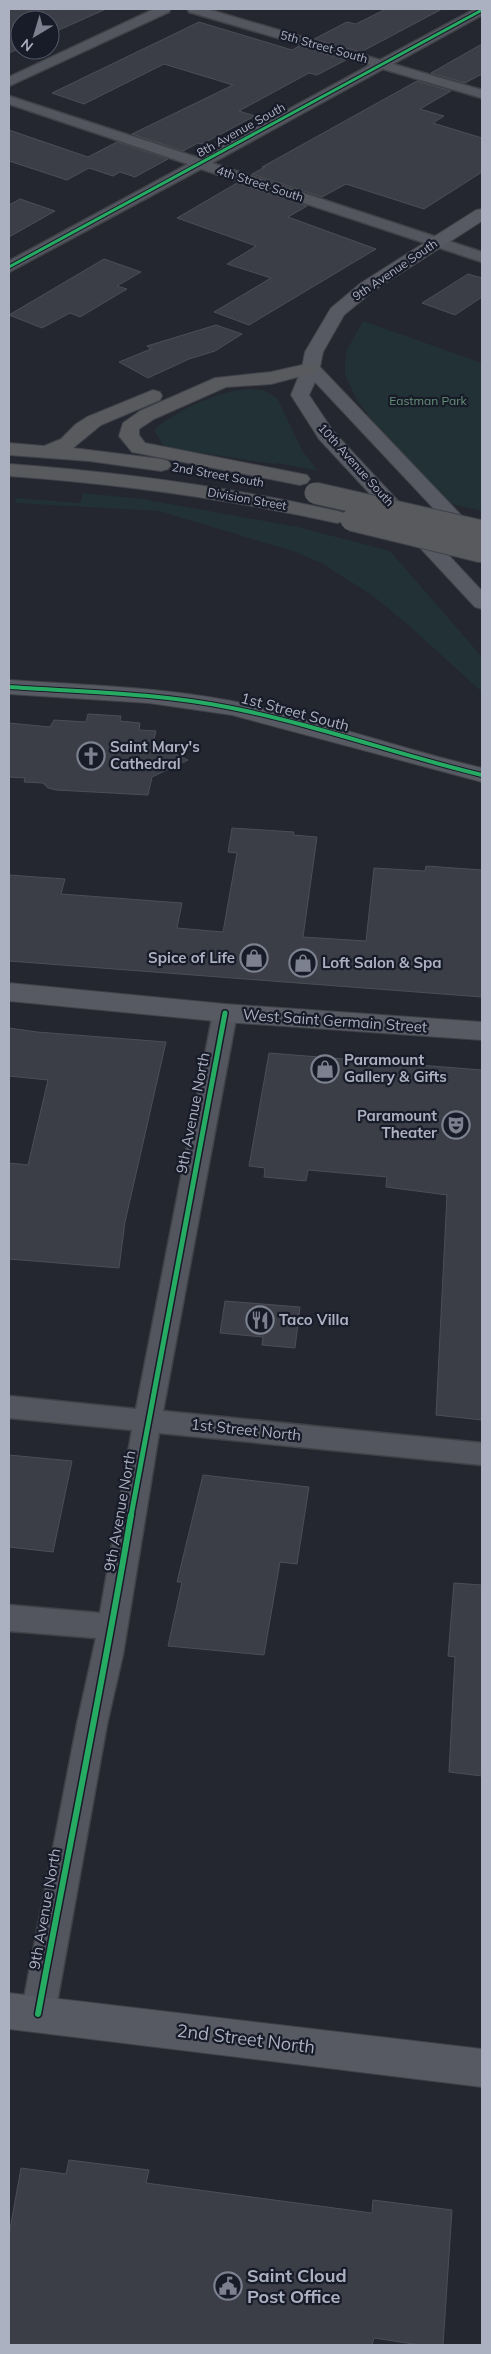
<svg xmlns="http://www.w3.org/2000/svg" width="491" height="2354" font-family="Mulish,sans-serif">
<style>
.green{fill:#223135}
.building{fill:#3b3e46;stroke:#4b4e58}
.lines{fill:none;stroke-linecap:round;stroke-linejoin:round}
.street-casing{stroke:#404248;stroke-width:3}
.secondary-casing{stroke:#404248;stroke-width:2}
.highway-casing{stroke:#40434b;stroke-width:2}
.street{fill:#53565e;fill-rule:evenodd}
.secondary{fill:#575a63;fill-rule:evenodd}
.highway{fill:#585a5e;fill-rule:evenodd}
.highway-bridge-casing{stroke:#40434b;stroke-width:23;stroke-linecap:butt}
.highway-bridge{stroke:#585a5e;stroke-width:21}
.cycleway-far3-casing{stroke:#181c29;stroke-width:5}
.cycleway-far2-casing{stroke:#181c29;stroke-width:6}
.cycleway-far1-casing{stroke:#181c29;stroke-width:8}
.cycleway-casing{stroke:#181c29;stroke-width:9}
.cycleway-far3{stroke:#26ab63;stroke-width:3}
.cycleway-far2{stroke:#26ab63;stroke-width:4}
.cycleway-far1{stroke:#26ab63;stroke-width:5}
.cycleway{stroke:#26ab63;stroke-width:6}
.labels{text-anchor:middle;stroke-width:4.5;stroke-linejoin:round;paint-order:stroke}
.far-street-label{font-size:12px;fill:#acb1c2;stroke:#181c29}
.far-park-label{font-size:12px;fill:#659176;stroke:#181c29}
.street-label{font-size:15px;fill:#acb1c2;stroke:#181c29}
.poi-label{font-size:15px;font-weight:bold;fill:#acb1c2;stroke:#181c29;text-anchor:start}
.near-street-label{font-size:18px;fill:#acb1c2;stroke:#181c29}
.near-poi-label{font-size:18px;font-weight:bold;fill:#acb1c2;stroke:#181c29;text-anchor:start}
</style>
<rect width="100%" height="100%" fill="#24272f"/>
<g class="green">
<path d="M363,321L482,363V511L448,503L377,426L357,400L345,375V362L347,350Z"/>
<path d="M248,389L264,390L277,398L303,452L318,471L279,463L273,464L170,448L163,445L155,432L156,428C181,408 216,392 248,389Z"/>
<path d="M83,493L142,499L298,527L390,551L482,657V692L407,624L373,596L323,564L296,552L159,511L14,503L17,498L80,503Z"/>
</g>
<g class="building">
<path d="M9,9H106L50,34V20H20V48L9,53Z"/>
<path d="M386,9H442L361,52L314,39L347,22L356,24Z"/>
<path d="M199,22L292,50L299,46L346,60L317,75L309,73L239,111L255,116L202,144L198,143L183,151L132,134L233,85L164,64L84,104L52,93Z"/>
<path d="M482,44V74L465,83L431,73Z"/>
<path d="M417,81L451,91L420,109L444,116L433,123L482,138V172L424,209L346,184L322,197L252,174L265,167H262Z"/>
<path d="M9,130L88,157L117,142L168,159L135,177L120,172L113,176L89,168L67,180L9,161Z"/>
<path d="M237,183L307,206L288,217L376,249L249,325L214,312L271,278L227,264L256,246L177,218Z"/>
<path d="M20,199L55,211L9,237V205Z"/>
<path d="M104,259L141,272L117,286L127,289L80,317L70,313L42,328L9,315Z"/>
<path d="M468,274L482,278V297L455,315L422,303Z"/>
<path d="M216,325L242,334L215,351L189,359L148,378L119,362L151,349L147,346Z"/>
<path d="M88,714L121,716L120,721L140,723L139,730L156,731L153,743L188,760L152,777L148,795L56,790L48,788L43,783L24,782L25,778L9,777V723L50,727L54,720L86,722Z"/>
<path d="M232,828L294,832L293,835L317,837L303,937L366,941L374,868L425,871L426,866L482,870V997L9,961V875L65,879L61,894L182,903L177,928L223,932L237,853L228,852Z"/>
<path d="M9,1028L37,1032L166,1042L125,1222L119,1268L9,1259V1163L28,1165L48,1080L9,1076Z"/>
<path d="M269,1053L482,1070V1420L436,1415L447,1195L386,1187L387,1177L308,1170L306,1181L264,1177L265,1168L249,1166Z"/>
<path d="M225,1301L300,1307L295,1348L262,1345L263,1337L220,1333Z"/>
<path d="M9,1455L72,1461L53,1552L9,1547Z"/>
<path d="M203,1475L309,1487L297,1564L280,1562L264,1655L168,1646L182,1582H177Z"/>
<path d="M454,1583L482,1585V1776L449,1772L455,1657L448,1656Z"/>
<path d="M69,2160L149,2170L146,2183L372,2213L373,2200L452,2210L443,2345H420L374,2338L372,2345H9V2235L21,2168L66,2174Z"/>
</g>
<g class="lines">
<g class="street-casing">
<g id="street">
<path d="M154,9H170L169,12L9,86V77Z"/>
<path d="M188,9H207L380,60L475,9H482V15L393,64L482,90V98L383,69L212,163L482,252V262L201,169L9,272V261L188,164L9,104V96L199,158L370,65L189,12Z"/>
<path d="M225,1005L233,1007L237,1013L163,1411L482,1443V1465L159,1433L123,1654L107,1724L55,2014L50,2026L38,2031L26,2026L21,2014L77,1724L96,1638L9,1631V1605L100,1613L132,1430L9,1418V1396L136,1409L213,1013L217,1007Z"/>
</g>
</g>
<g class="secondary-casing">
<g id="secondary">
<path d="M482,209V221L373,291L344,315L323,352L320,367L480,535L482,538L480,543L473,545L466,543L315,382L309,395L333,431L482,591V609L475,607L319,439L291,395L302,368L305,352L331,308L361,283L476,210Z"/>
<path d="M9,680C84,685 159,687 232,701C317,719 398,748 482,768V782L232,715L149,703L9,694Z"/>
<path d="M9,983L225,1004L482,1022V1040L225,1022L9,1001Z"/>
<path d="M9,1993L482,2049V2087L9,2029Z"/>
</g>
</g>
<g class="highway-casing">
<g id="highway">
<path d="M311,363L317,364L320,368L317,372L271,384L226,387L154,419L139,429V435L145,443L307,475L310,479L307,483L300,485L132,452L119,436L123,423L140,411L215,378L271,372Z"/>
<path d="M153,390L160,392L162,396L160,400L101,425L73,448L161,459L168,461L171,465L168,469L161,471L89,461L9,455V443L44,446L61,439L76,424L87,417Z"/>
<path d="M9,464C120,472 229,487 337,511L344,513L347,517L344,521L337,523C229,499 120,484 9,476Z"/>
</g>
</g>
<use href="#street" class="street"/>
<use href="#secondary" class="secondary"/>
<use href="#highway" class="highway"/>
<g class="highway-bridge-casing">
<g id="highway-bridge">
<path d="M315,493L482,531"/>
<path d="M351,520L482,552"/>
</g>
</g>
<use href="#highway-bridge" class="highway-bridge"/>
<g class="cycleway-far3-casing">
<path id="cycleway-far3" d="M9,267L482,10"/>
</g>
<g class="cycleway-far2-casing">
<path id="cycleway-far2" d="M9,687C84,692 159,693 232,708C317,725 398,755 482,775"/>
</g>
<g class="cycleway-far1-casing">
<path id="cycleway-far1" d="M131,1516L225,1013"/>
</g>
<g class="cycleway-casing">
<path id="cycleway" d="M38,2014C69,1847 103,1682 131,1515"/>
</g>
<use href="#cycleway-far3" class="cycleway-far3"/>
<use href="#cycleway-far2" class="cycleway-far2"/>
<use href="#cycleway-far1" class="cycleway-far1"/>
<use href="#cycleway" class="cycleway"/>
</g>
<defs>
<g id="church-ring" transform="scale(1.4375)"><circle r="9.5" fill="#181c29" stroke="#7c818f" stroke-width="1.5"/><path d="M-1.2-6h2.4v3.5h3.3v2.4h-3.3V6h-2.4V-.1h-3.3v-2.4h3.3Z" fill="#7c818f"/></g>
<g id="shop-ring" transform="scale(1.4375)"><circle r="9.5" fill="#181c29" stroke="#7c818f" stroke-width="1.5"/><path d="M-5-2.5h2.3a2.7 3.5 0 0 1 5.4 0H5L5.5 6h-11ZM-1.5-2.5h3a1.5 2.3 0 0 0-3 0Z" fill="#7c818f"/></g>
<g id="theatre-ring" transform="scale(1.4375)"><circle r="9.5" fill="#181c29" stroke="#7c818f" stroke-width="1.5"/><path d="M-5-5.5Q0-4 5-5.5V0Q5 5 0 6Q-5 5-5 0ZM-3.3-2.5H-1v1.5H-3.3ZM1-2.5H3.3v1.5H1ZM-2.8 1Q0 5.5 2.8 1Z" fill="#7c818f"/></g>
<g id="restaurant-ring" transform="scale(1.4375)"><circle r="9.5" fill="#181c29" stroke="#7c818f" stroke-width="1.5"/><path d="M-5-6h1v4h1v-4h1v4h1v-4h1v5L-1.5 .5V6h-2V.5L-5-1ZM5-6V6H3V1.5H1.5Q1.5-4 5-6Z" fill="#7c818f"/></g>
<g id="civic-ring" transform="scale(1.4375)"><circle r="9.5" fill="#181c29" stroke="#7c818f" stroke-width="1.5"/><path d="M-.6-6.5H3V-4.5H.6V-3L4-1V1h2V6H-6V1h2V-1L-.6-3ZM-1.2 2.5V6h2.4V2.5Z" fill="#7c818f"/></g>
</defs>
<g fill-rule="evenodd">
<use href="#church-ring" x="91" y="756"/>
<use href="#shop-ring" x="254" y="958"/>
<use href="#shop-ring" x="303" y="963"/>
<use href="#shop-ring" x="325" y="1069"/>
<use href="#theatre-ring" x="456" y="1125"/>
<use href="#restaurant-ring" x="260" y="1320"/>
<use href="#civic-ring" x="228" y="2286"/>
</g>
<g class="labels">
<g class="far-street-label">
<text transform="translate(324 47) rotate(16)" y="4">5th Street South</text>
<text transform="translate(241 130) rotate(-29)" y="4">8th Avenue South</text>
<text transform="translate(260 184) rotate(18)" y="4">4th Street South</text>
<text transform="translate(395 270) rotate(-34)" y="4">9th Avenue South</text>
<text transform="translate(356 465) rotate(48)" y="4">10th Avenue South</text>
<text transform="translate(218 475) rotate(10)" y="4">2nd Street South</text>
<text transform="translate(247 499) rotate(10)" y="4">Division Street</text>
</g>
<g class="far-park-label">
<text x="428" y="405">Eastman Park</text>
</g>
<g class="street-label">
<text transform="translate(295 712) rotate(15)" y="5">1st Street South</text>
<text transform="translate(335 1021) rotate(4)" y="5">West Saint Germain Street</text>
<text transform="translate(193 1113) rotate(-79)" y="5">9th Avenue North</text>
<text transform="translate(246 1430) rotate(6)" y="5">1st Street North</text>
<text transform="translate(120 1511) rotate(-80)" y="5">9th Avenue North</text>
<text transform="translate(45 1909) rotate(-80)" y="5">9th Avenue North</text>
</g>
<g class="poi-label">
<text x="110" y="752">Saint Mary's<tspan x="110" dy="17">Cathedral</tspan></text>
<text x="235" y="963" text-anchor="end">Spice of Life</text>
<text x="322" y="968">Loft Salon &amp; Spa</text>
<text x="344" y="1065">Paramount<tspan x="344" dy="17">Gallery &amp; Gifts</tspan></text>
<text x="437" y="1121" text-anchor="end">Paramount<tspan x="437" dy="17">Theater</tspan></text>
<text x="279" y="1325">Taco Villa</text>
</g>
<g class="near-street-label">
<text transform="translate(246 2039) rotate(7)" y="6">2nd Street North</text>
</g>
<g class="near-poi-label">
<text x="247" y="2282">Saint Cloud<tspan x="247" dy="21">Post Office</tspan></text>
</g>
</g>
<rect width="491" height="2354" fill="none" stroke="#acb1c2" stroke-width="20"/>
<g transform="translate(35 35) rotate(218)"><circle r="24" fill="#181c29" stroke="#535866"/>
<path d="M0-4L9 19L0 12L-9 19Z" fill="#7c818f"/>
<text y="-8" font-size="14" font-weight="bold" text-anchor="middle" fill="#acb1c2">N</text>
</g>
</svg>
